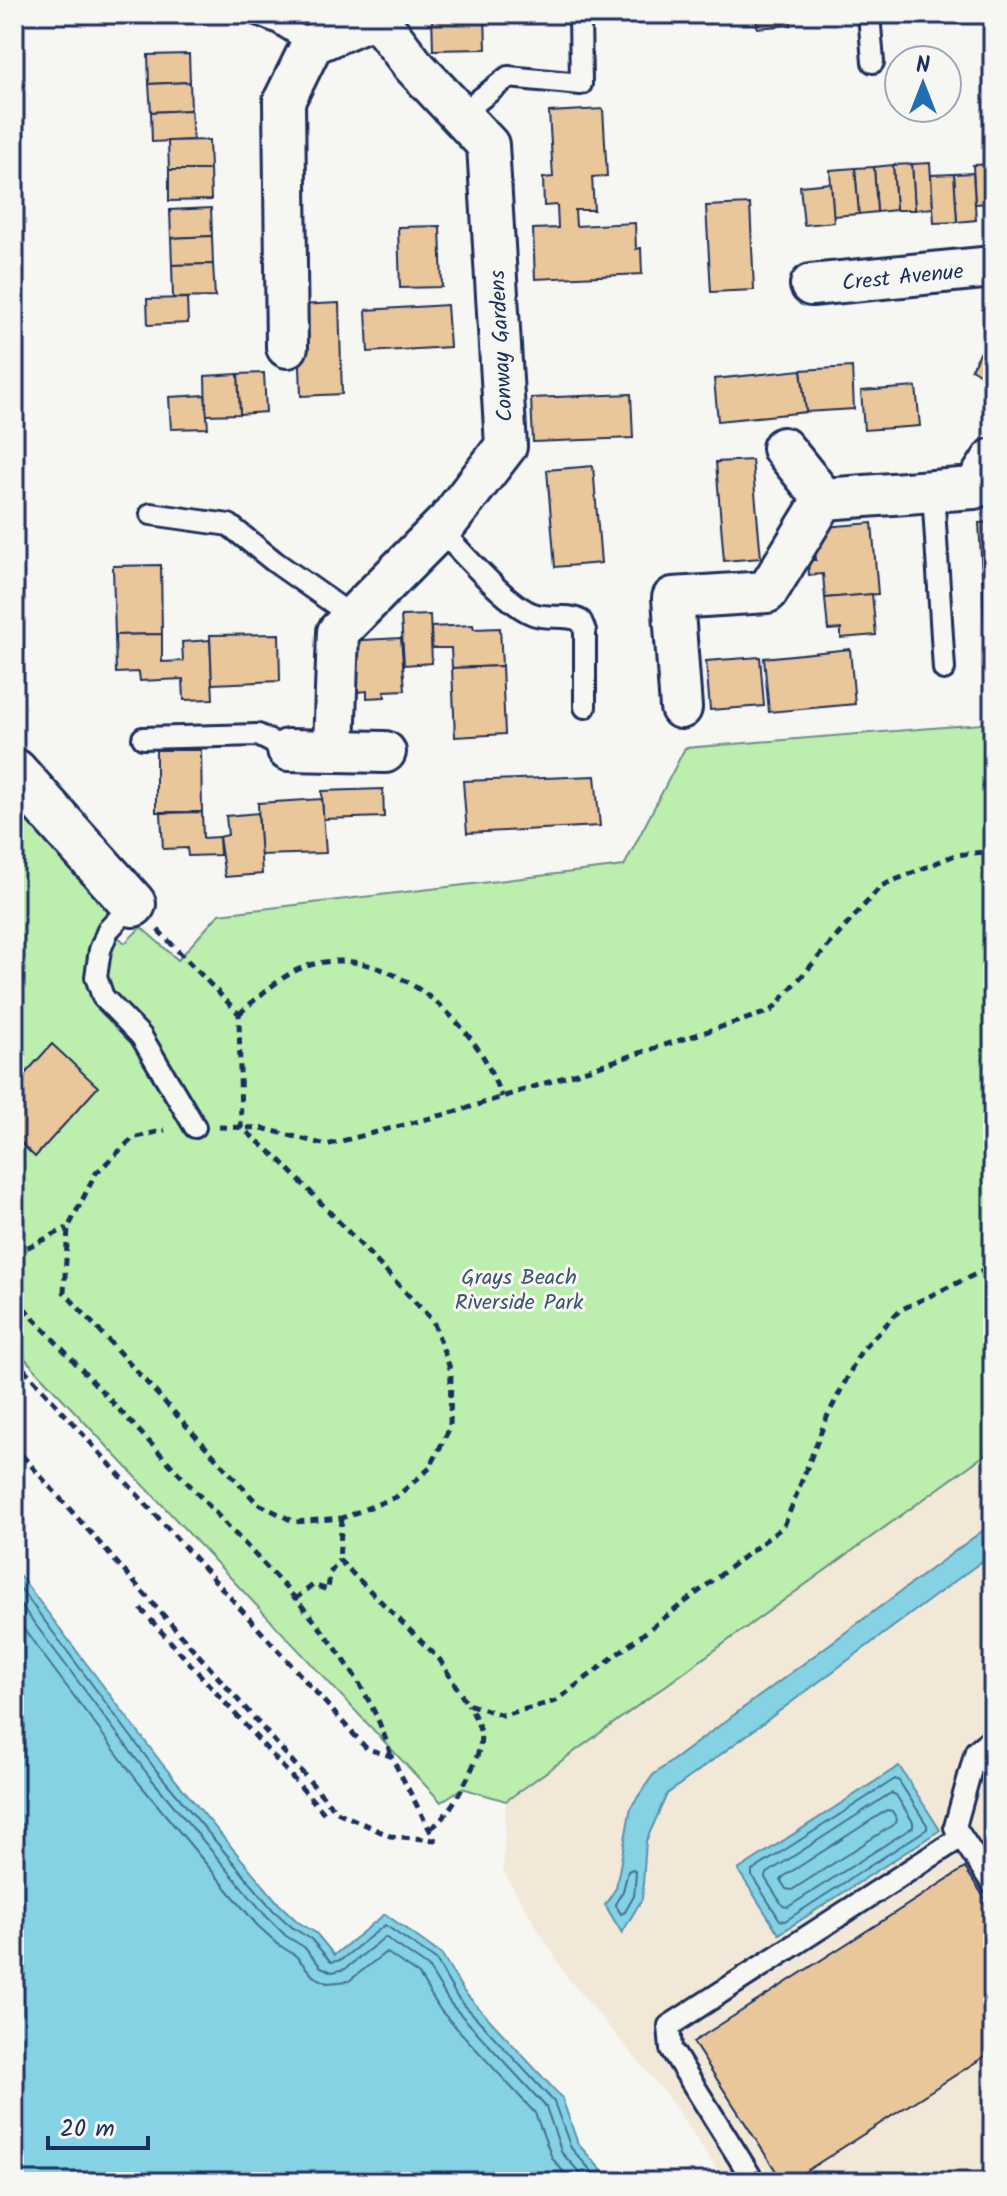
<svg xmlns="http://www.w3.org/2000/svg" width="1007" height="2196" font-family="Kalam,sans-serif">
<style>
.built{fill:#f2e8d8}
.green{fill:#bceead;stroke:#6c8e86;stroke-width:2}
.water{fill:#84d2e3;stroke:#5a91ae;stroke-width:2}
.lines{fill:none;stroke-linecap:round;stroke-linejoin:round}
.shore{stroke:#457093;stroke-width:2}
.building{fill:#e9c79b;stroke:#1b2f5e;stroke-width:2}
.lane-casing{stroke:#1b2f5e;stroke-width:26}
.street-casing{stroke:#1b2f5e;stroke-width:46}
.secondary-casing{stroke:#1b2f5e;stroke-width:50}
.path{stroke:#1b2f5e;stroke-width:5;stroke-dasharray:8 6;stroke-linecap:butt}
.lane{stroke:#f6f6f2;stroke-width:20}
.street{stroke:#f6f6f2;stroke-width:40}
.secondary{stroke:#f6f6f2;stroke-width:44}
.labels{text-anchor:middle;stroke-width:6;stroke-linejoin:round;paint-order:stroke}
.street-label{font-size:22px;fill:#1b2f5e;stroke:#f6f6f2}
.park-label{font-size:22px;fill:#3b556e;stroke:#f6f6f2}
</style>
<rect width="100%" height="100%" fill="#f6f6f2"/>
<filter id="ink" filterUnits="userSpaceOnUse"><feTurbulence type="fractalNoise" baseFrequency=".0125" numOctaves="2"/><feDisplacementMap in="SourceGraphic" scale="16" xChannelSelector="R" yChannelSelector="G"/><feConvolveMatrix kernelMatrix="1 2 1 2 8 2 1 2 1" color-interpolation-filters="sRGB"/></filter>
<g filter="url(#ink)">
<path class="built" d="M993,1449V2182H726L665,2093L567,1977L503,1871L506,1801Z"/>
<path class="green" d="M993,723V1449L506,1801L462,1788L441,1802L14,1347V800L121,906L103,924L125,943L141,927L178,960L219,914L624,866L685,748Z"/>
<g class="water">
<path d="M993,1523V1553L667,1794L646,1841L642,1899L622,1933L605,1905L616,1888L631,1807L653,1775Z"/>
<path d="M14,1568L163,1765L279,1904L298,1922L316,1933L334,1955L385,1914L442,1955L464,1992L562,2098L578,2144L612,2182H14Z"/>
<path d="M899,1766L940,1830L779,1934L738,1870Z"/>
</g>
<g class="lines">
<g class="shore">
<path d="M14,1580L156,1770L273,1910L293,1928L311,1939L331,1962L341,1960L385,1925L436,1960L457,1997L554,2102L571,2148L601,2182"/>
<path d="M14,1596L149,1776L266,1916L286,1936L304,1947L321,1967L332,1972L345,1969L385,1937L428,1967L450,2003L546,2107L562,2153L588,2182"/>
<path d="M14,1616L139,1783L257,1925L279,1945L296,1956L313,1976L327,1983L349,1981L386,1952L419,1975L441,2011L535,2113L552,2158L572,2182"/>
<path d="M895,1779L899,1781L927,1825V1829L785,1921L780,1920L752,1876V1871Z"/>
<path d="M891,1793L896,1795L913,1822V1827L788,1907L783,1906L765,1878L766,1874Z"/>
<path d="M887,1810L892,1811L897,1819L896,1823L792,1890L786,1889L781,1881L783,1877Z"/>
<path d="M633,1869L636,1873L634,1896L625,1912L621,1914L615,1904L623,1891L628,1871Z"/>
</g>
</g>
<g class="building">
<path d="M432,14H485L486,49L433,50Z"/>
<path d="M756,14H815L790,16L791,25L757,28Z"/>
<path d="M189,54L190,82L149,84L148,55Z"/>
<path d="M190,82L191,110L151,112L149,84Z"/>
<path d="M603,109L607,176L592,177L594,210H575L576,226L635,223L636,249L641,248L642,274L535,279L533,229L558,228L557,205L544,206L543,178L553,177L549,112Z"/>
<path d="M191,110L193,140L152,142L151,112Z"/>
<path d="M209,140L210,170H169L168,141Z"/>
<path d="M930,163L933,208L915,210L912,164Z"/>
<path d="M912,164L915,210H896L893,165Z"/>
<path d="M993,164V203L975,204L973,165Z"/>
<path d="M893,165L896,210L877,212L874,167Z"/>
<path d="M874,167L877,212L859,214L855,168Z"/>
<path d="M855,168L859,214L833,216L830,170Z"/>
<path d="M169,170H210L211,200L169,201Z"/>
<path d="M973,173L976,220L957,222L954,174Z"/>
<path d="M954,174L957,222L934,223L931,175Z"/>
<path d="M831,183L834,222L804,225L800,186Z"/>
<path d="M750,204L754,290L711,292L706,206Z"/>
<path d="M211,208L212,236L171,238L170,210Z"/>
<path d="M440,226L442,287L400,288L398,227Z"/>
<path d="M212,236L213,264L172,265L171,238Z"/>
<path d="M213,264L215,297L173,298L172,265Z"/>
<path d="M187,298L188,323L148,325L147,299Z"/>
<path d="M339,303L342,394L301,396L298,305Z"/>
<path d="M447,305L450,347L368,352L366,310Z"/>
<path d="M993,331V382L971,369Z"/>
<path d="M852,367L854,409L806,412L801,370Z"/>
<path d="M801,370L806,412L718,421L714,379Z"/>
<path d="M264,373L266,412L240,414L238,374Z"/>
<path d="M238,374L240,414L206,415L205,376Z"/>
<path d="M916,387L920,426L864,430L861,391Z"/>
<path d="M631,394L633,438L533,442L531,398Z"/>
<path d="M205,395L208,428L171,429L169,397Z"/>
<path d="M752,460L761,558L724,561L716,462Z"/>
<path d="M593,466L601,563L555,567L547,470Z"/>
<path d="M993,522V592H983L979,523Z"/>
<path d="M872,523L878,594L825,598L823,574L809,575L808,560H816L813,528Z"/>
<path d="M161,565L162,634L115,635L113,566Z"/>
<path d="M983,592H993V626L985,627Z"/>
<path d="M872,594L876,635L841,638V629L828,630L825,598Z"/>
<path d="M430,615L432,663L404,665L401,616Z"/>
<path d="M473,625L474,629L500,628L502,666L452,668L451,648H432L431,627Z"/>
<path d="M162,634V662L183,661L182,642L210,640L213,699L184,700L183,679L140,681L139,672L116,673L115,635Z"/>
<path d="M279,634L280,681L212,684L210,635Z"/>
<path d="M401,638L405,690L384,691L385,697L367,698V691L348,693L344,641Z"/>
<path d="M850,649L855,704L769,712L764,658Z"/>
<path d="M760,657L764,706L710,710L706,661Z"/>
<path d="M502,666L505,734L455,737L452,668Z"/>
<path d="M156,750H201L202,812H156Z"/>
<path d="M595,776L600,826L467,833L463,781Z"/>
<path d="M383,789L384,817L323,819L322,791Z"/>
<path d="M322,799L326,853L260,855L258,803Z"/>
<path d="M202,812L203,838L219,837L220,855L188,856L187,848L163,849L161,813Z"/>
<path d="M258,813L262,874L225,877L219,837L228,835L226,816Z"/>
<path d="M52,1044L98,1087L35,1157L17,1139L14,1142V1086Z"/>
<path d="M965,1868L993,1911V2051L789,2182H783L693,2042Z"/>
</g>
<g class="lines">
<g class="lane-casing">
<g id="lane">
<path d="M256,14L279,23L312,44"/>
<path d="M869,14L873,62"/>
<path d="M460,115L508,77L581,84L580,14"/>
<path d="M933,491L944,669"/>
<path d="M151,514L229,525L275,562L353,617"/>
<path d="M440,530C462,552 506,604 533,614C549,620 566,613 581,621L585,631V707"/>
<path d="M143,738L258,735L288,750"/>
<path d="M133,904L108,930L100,950L96,977L103,997L141,1036L195,1127"/>
<path d="M993,1737L976,1751L955,1827L993,1885"/>
<path d="M751,2177L671,2049L669,2026L961,1837"/>
</g>
</g>
<g class="street-casing">
<g id="street">
<path id="s1" d="M811,285L993,267"/>
<path d="M287,347L284,101L312,44L374,17"/>
<path d="M783,448L824,499"/>
<path d="M681,708L673,598L767,592L824,499L974,488L993,459"/>
<path d="M334,749L338,632L449,520L506,446L488,145L413,65L374,14"/>
<path d="M288,750L385,752"/>
</g>
</g>
<g class="secondary-casing">
<path id="secondary" d="M14,771L133,904"/>
</g>
<g class="path">
<path d="M158,930L239,1014L241,1127L282,1162L433,1321L451,1371L450,1427L430,1468L396,1497L342,1518L295,1522L257,1503L64,1292L68,1228L96,1173L133,1138L165,1130"/>
<path d="M239,1014C256,999 273,983 293,972C364,935 448,998 484,1058C491,1070 496,1085 502,1097"/>
<path d="M219,1127L262,1128L326,1145L458,1111L771,1011L881,886L955,855L993,851"/>
<path d="M14,1254L67,1228"/>
<path d="M14,1297C79,1367 145,1437 210,1507C278,1581 363,1657 391,1756"/>
<path d="M14,1358L367,1749L391,1756L435,1840L390,1836L337,1812L14,1446"/>
<path d="M342,1518L339,1560L440,1660L467,1704L503,1715L556,1701L784,1526L827,1417L861,1351L900,1310L993,1266"/>
<path d="M295,1599L313,1585L328,1590L330,1573L339,1560"/>
<path d="M141,1609L325,1814"/>
<path d="M431,1828C449,1818 475,1768 480,1746C483,1730 476,1718 468,1704"/>
</g>
<use href="#lane" class="lane"/>
<use href="#street" class="street"/>
<use href="#secondary" class="secondary"/>
</g>
</g>
<g class="labels">
<g class="street-label">
<text dy="8" stroke="none"><textPath href="#s1" startOffset="92">Crest Avenue</textPath></text>
<text transform="translate(500 346) rotate(-93)" y="8">Conway Gardens</text>
</g>
<g class="park-label">
<text x="519" y="1284">Grays Beach<tspan x="519" dy="25">Riverside Park</tspan></text>
</g>
</g>
<rect width="1007" height="2196" fill="none" stroke="#f6f6f2" stroke-width="48"/>
<rect x="24" y="24" width="959" height="2148" fill="none" stroke="#1b2f5e" stroke-width="3" filter="url(#ink)"/>
<g transform="translate(923 84)"><circle r="38" fill="#f6f6f2" stroke="#9ea6b7" stroke-width="2"/>
<path d="M0-6L14 30L0 20L-14 30Z" fill="#1f6fb2"/>
<text y="-12" font-size="22" font-weight="bold" text-anchor="middle" fill="#1b2f5e">N</text>
</g>
<path d="M48 2136v12h100v-12" fill="none" stroke="#1b2f5e" stroke-width="4"/>
<text x="60" y="2136" font-size="24" fill="#1b2f5e" stroke="#f6f6f2" stroke-width="6" paint-order="stroke">20 m</text>
</svg>
